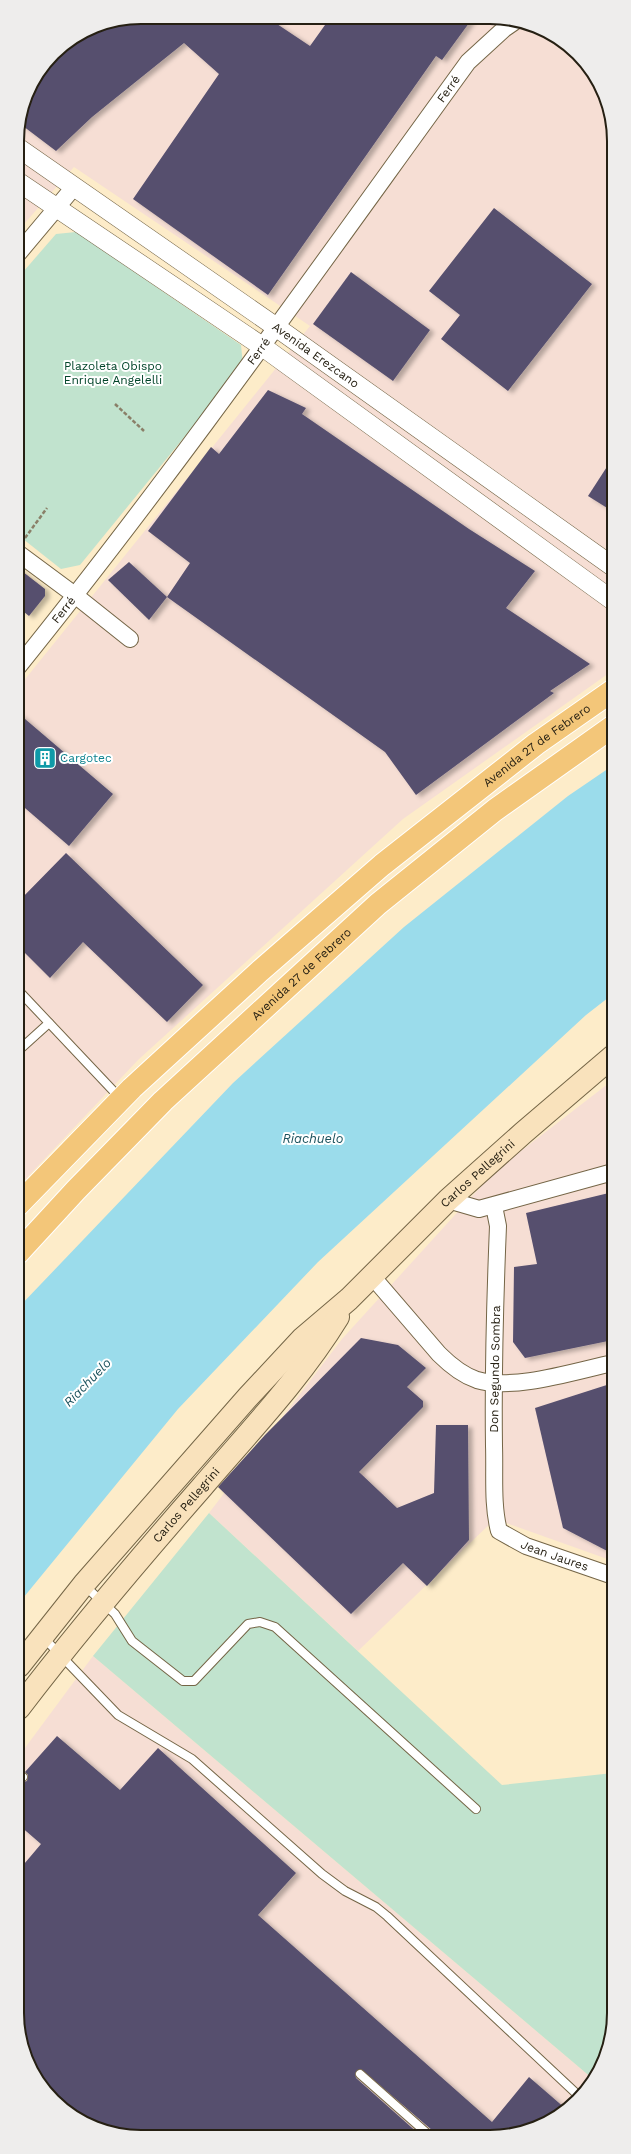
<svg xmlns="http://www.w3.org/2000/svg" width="631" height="2154" font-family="'Work Sans',sans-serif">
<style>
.industrial{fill:#f6ded4}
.green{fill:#c1e3ce}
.water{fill:#9bdceb}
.building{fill:#564f6e;filter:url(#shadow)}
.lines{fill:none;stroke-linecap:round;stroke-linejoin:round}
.service-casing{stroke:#746546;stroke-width:10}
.minor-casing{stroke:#746546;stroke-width:18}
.tertiary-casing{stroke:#746546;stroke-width:20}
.secondary-casing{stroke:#746546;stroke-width:24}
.primary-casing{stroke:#fff;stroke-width:24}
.path{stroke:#8a7f68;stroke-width:2.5;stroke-dasharray:4 2;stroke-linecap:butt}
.service{stroke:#fff;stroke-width:8}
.minor{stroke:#fff;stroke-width:16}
.tertiary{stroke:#fff;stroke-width:19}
.secondary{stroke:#f9e2bc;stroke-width:22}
.primary{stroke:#f3c679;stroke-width:22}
.labels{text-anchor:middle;stroke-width:4;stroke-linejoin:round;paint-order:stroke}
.street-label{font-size:12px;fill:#262013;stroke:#fff}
.park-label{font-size:12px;fill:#014429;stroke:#fff}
.culture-label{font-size:12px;fill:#0d838f;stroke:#fff;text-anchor:start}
.water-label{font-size:13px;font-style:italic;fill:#1b525d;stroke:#fff}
.rim{fill:none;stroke:#262013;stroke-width:2}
</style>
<defs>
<filter id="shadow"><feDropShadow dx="4.5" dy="2.5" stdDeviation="2" flood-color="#0004"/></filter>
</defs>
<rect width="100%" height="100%" fill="#fdecc9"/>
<g class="industrial">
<path d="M141,17L515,19L552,33L578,53L601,86L612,117V671L403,819L138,1060L18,1187V688L310,326L74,167L17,232V133L26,93L94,26Z"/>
<path d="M613,1080V1561L495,1519L358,1651L209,1513L342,1339L495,1171Z"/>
<path d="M93,1656L593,2079L583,2095L552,2121L514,2135H117L86,2124L53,2101L30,2068L19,2037V1756Z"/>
</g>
<g class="green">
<path d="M76,232L241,345L243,365L80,565L61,569L18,535L17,279L56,234Z"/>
<path d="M209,1513L502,1785L613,1773L614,2021L605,2060L593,2079L93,1656Z"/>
</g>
<path class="water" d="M612,766L613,994L586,1015L318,1262L178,1409L19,1603V1307L233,1083L404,927L568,796Z"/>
<g class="building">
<path d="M141,17L268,18L310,46L330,18L472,19L442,60L436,56L268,295L133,199L219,74L184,43L92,117L56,151L19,123L26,93L53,53L94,26Z"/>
<path d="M494,208L592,284L508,391L441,339L460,315L429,291Z"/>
<path d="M351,272L430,330L393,381L313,324Z"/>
<path d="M268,390L306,408L302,414L469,529L535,571L506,608L590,664L550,691L554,693L416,795L385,752L167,597L190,563L148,531L211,447L219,454Z"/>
<path d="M612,459V511L588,496Z"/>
<path d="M129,562L167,597L149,620L108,580Z"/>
<path d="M18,568L45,589V596L29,616L18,607Z"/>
<path d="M18,713L113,794L69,846L18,802Z"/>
<path d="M66,853L203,985L167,1022L83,942L50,978L18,946V902Z"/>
<path d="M613,1192V1340L525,1358L513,1342L514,1267L537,1264L526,1213Z"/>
<path d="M361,1338L398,1345L426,1368L407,1387L423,1401V1407L359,1472L397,1508L434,1493L436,1425H468L469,1540L427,1586L403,1563L351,1614L218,1487L265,1435Z"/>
<path d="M613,1383V1554L563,1528L535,1408Z"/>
<path d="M57,1736L120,1790L158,1748L296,1873L258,1915L492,2122L529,2077L566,2109L552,2121L514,2135H434L433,2131L361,2069L355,2073L356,2078L420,2135H117L83,2122L42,2085L30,2068L19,2037V1870L41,1844L19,1825V1781L23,1782L27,1781L28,1775L25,1772Z"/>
</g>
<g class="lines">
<g class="service-casing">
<g id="service">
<path d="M18,990L120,1098"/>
<path d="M18,1051L49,1023"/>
<path d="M84,1585L115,1614L132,1641L183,1681H194L248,1624L260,1622L275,1627L476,1809"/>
<path d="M43,1637L118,1715L192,1759L322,1874L345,1891L376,1907L387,1916L580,2097"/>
<path d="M612,1738L613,1739"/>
<path d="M19,1774L23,1777"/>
<path d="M360,2074L429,2135"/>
</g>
</g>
<g class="minor-casing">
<g id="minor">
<path d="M17,255L74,187"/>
<path d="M18,553L76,596L130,639"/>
<path id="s1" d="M18,667C176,471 320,266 468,62L504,29L517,20"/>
<path d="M448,1200L479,1209L613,1172"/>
<path id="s2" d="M494,1206L498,1226C495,1299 493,1372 494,1446C495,1474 492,1504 499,1531L526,1546L613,1576"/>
<path d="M371,1275L439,1354C450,1365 462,1375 477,1380C514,1391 575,1371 613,1363"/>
</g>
</g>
<g class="tertiary-casing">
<g id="tertiary">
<path id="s3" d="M17,147L276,327L612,566"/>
<path d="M17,181L263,347L612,600"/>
</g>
</g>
<g class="secondary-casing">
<g id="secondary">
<path id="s4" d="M19,1666L84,1584L248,1397L302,1339L349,1299L448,1200L523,1133L613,1056"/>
<path id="s5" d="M19,1708C77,1632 139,1559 202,1487C249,1432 300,1379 338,1317"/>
</g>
</g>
<g class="primary-casing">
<g id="primary">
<path id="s6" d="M18,1205L132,1088L260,971L382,865L536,744L612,691"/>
<path id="s7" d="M18,1253L76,1190L163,1101L378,904L495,810L612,727"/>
</g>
</g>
<g class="path">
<path d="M115,404L144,431"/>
<path d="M25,538L47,508"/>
</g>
<use href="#service" class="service"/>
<use href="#minor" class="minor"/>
<use href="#tertiary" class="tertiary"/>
<use href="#secondary" class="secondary"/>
<use href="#primary" class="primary"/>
</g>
<defs>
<g id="building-square" transform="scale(1.15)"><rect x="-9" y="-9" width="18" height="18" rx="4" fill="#0f9aa8" stroke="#fff"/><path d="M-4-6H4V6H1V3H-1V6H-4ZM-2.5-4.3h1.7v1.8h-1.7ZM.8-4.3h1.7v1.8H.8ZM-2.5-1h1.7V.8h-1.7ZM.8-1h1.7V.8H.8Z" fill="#fff"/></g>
</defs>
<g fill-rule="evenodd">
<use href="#building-square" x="45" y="758"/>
</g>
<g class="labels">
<g class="street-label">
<text dy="4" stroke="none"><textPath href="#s1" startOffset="721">Ferré</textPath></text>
<text dy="4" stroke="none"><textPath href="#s1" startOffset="397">Ferré</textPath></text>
<text dy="4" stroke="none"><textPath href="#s3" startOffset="364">Avenida Erezcano</textPath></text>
<text dy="4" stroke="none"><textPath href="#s1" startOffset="73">Ferré</textPath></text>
<text dy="4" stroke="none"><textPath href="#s6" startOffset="694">Avenida 27 de Febrero</textPath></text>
<text dy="4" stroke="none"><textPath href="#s7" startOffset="398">Avenida 27 de Febrero</textPath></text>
<text dy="4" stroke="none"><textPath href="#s4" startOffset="674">Carlos Pellegrini</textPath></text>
<text transform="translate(495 1369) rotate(-89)" y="4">Don Segundo Sombra</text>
<text dy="4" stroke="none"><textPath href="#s5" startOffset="263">Carlos Pellegrini</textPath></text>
<text dy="4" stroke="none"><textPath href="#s2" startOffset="387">Jean Jaures</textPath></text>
</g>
<g class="park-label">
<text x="113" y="370">Plazoleta Obispo<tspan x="113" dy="14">Enrique Angelelli</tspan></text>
</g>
<g class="culture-label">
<text x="60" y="762">Cargotec</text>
</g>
<g class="water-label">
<text x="313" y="1143">Riachuelo</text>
<text transform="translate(87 1382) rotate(-46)" y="5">Riachuelo</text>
</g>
</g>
<path d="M0 0H631V2154H0ZM141 24H490A117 117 0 0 1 607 141V2013A117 117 0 0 1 490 2130H141A117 117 0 0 1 24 2013V141A117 117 0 0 1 141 24Z" fill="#eeedec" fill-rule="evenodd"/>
<path class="rim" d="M141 24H490A117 117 0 0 1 607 141V2013A117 117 0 0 1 490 2130H141A117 117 0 0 1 24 2013V141A117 117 0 0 1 141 24Z"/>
</svg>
